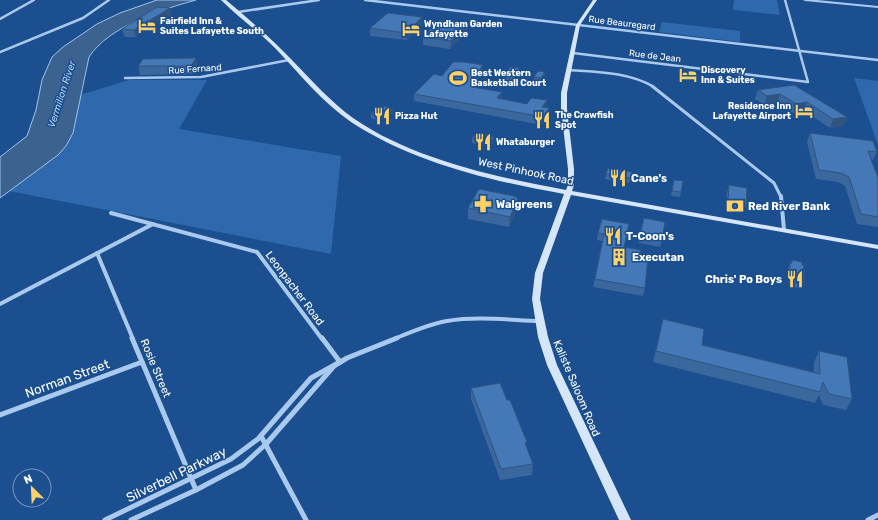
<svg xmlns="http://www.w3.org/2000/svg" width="878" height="520" font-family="Rubik,sans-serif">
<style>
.green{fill:#2e69ad}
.water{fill:#3c6290;stroke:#9cc4f0}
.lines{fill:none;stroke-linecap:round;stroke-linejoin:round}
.minor-far3{stroke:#a9c9ee;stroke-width:2.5}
.minor-far2{stroke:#a9c9ee;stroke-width:3}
.minor-far1{stroke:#a9c9ee;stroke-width:4}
.minor{stroke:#a9c9ee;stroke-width:5}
.tertiary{fill:#a9c9ee;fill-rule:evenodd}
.secondary{fill:#d6e6fa;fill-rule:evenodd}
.wall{fill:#3a679d}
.shaded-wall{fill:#305480}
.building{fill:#4478b7;stroke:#305480}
.labels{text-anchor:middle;stroke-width:3;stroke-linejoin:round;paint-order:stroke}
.far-poi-label{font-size:9px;font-weight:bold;fill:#fff;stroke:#1b4f8f;text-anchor:start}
.far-street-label{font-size:9px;fill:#fff;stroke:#1b4f8f}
.far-water-label{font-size:10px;font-style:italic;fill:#b5d3f5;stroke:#1b4f8f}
.street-label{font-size:11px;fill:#fff;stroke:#1b4f8f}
.poi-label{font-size:11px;font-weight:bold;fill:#fff;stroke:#1b4f8f;text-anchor:start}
.near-street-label{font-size:13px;fill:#fff;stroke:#1b4f8f}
</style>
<rect width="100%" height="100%" fill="#1b4f8f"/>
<g class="green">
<path d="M734,0H777L780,15L733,10Z"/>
<path d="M662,22L740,31V42L659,32Z"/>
<path d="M854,78L878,81V145Z"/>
<path d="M129,80H207L179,129L341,156L331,254L9,191L58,155L73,133L80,95Z"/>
</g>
<path class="water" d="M157,0H196C163,9 109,26 89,57L73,133L66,146L58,155L0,198V157L27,136L36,110L42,80L52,57L63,47L97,24L120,13Z"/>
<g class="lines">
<g class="minor-far3">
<path d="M365,0L878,60"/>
<path d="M238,12L319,0"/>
<path d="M0,19L34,0"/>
<path d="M0,52L83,18L109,0"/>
<path d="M573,53L808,82L785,0"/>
<path d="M569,70C597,72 629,72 654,87"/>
<path d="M125,78L201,77L289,60"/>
</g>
<path class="minor-far2" d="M652,86L774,183L781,197"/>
<g class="minor-far1">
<path d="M781,196L784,230"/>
<path d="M111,213L257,252L322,339"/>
<path d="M97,253L133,339"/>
<path d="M0,304L153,224"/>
<path d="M394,339C411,332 429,324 447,321C477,316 509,320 539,321"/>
</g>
<g class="minor">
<path d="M132,338L196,490"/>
<path d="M0,415L142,362"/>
<path d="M261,436L306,520"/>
<path d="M105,520L231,459L258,439L311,378L340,362L322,338"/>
<path d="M131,520L196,490L243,465L266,444L334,366L347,358L397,338"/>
<path d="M868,520L878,515"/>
</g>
<path class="tertiary" d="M803,0H817L878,6V8L805,1Z"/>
<path class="secondary" d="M221,0H226C246,17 266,34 284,52C304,72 323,94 345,112C403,157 494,177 566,190L568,185V169L561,109V93L576,25L593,0H597L580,25L567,93V109L574,169V185L572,191L878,245V249L571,195L543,273L540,299L548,337L557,365L631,520H619L547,365L538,337L532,299L535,273L564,194C491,181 414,163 351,122C322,102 299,73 275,48C258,31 238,17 221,0Z"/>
</g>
<g class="wall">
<path d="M172,15L136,37H125L122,29Z"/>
<path d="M422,25L407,40L370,36V28Z"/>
<path d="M467,31L450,49L423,45V37Z"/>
<path d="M196,58L197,67L193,74L140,75L138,66Z"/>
<path d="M519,68L518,77L514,83L505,82L506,74Z"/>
<path d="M482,72L476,81V87L502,99L549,108L548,116L542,125L414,101V94L442,76Z"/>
<path d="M545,72L544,80L540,87L533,86L534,77Z"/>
<path d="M794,85L847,117L843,126L830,128L804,111L793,113L777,103L765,105L755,99L758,90Z"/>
<path d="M393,110V114L378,121L371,118V113Z"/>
<path d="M810,133L877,152L873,160H871L878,178V227L857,224L845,186L838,182L816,179L807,142Z"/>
<path d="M472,138L494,141L490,147L472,143Z"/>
<path d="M632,172L629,183L605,179L606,174Z"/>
<path d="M674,180L681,192L680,197L671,196Z"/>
<path d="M729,185L746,205L744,212L726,209L727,193Z"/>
<path d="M468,208L517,209L509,227L468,219Z"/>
<path d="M644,218L662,239L660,247L639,243Z"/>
<path d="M628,231L624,247L640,256L645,288L643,296L593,287L602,241L597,240L598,233Z"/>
<path d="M792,260L802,265L804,284L802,289L788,286V268L790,263H791Z"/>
<path d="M663,319L702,345L814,372V362L819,351L852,399L846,410L823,405L819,395L815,403L653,362Z"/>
<path d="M471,388L507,400L533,464L532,475L500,480L471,399Z"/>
</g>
<g class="shaded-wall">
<path d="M170,8L172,15L136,37L134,30Z"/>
<path d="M422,17V25L407,40L406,33Z"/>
<path d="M467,23V31L450,49L451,41Z"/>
<path d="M196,58L197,67L193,74L191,66Z"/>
<path d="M483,65L482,72L472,87L477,82L476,89L472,94L471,81Z"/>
<path d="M519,68L518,77L514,83L515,75Z"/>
<path d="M545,72L544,80L540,87L541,78Z"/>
<path d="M502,92V99L497,98Z"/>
<path d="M780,94L777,103L765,105L767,96Z"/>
<path d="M547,100L546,108L542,107Z"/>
<path d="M807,102L804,111L793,113L796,104Z"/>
<path d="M549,108L548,116L542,125L543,117Z"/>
<path d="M393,110V114L378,121V117Z"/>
<path d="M847,117L843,126L830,128L833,119Z"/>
<path d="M494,137V141L490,147L491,142Z"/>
<path d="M518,199L517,209L509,227L510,217Z"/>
</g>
<g class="building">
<path d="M157,7L170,8L134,30L122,29Z"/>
<path d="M388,13L422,17L406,33L370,28Z"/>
<path d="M439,20L467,23L451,41L423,37Z"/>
<path d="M196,58L191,66H138L143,59Z"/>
<path d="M453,62H463L483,65L471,81L477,82L472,87L502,92L497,98L527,104L531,98L547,100L542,107L549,108L543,117L414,94L434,74L442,76Z"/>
<path d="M510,67L519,68L515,75L506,74Z"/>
<path d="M538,71L545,72L541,78L534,77Z"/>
<path d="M794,85L847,117L833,119L807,102L796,104L780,94L767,96L758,90Z"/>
<path d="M386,106L393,110L378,117L371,113Z"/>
<path d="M476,133L494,137L491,142L472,138Z"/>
<path d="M810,133L873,141L877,152L868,151L878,178V217L861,214L849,177L841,173L819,170Z"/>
<path d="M608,168L632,172L630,178L606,174Z"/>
<path d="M674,180L683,181L681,192L672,191Z"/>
<path d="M729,185L747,188L746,205L728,201Z"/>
<path d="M479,189L514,196L518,199L510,217L468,208Z"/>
<path d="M644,218L665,222L662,239L640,235Z"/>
<path d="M602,219L629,224L624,247L641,250L640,256L648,257L645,288L595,279L604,234L598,233Z"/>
<path d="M792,260L802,262V265L804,266V284L790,281V263H792Z"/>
<path d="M663,319L704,329L702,345L820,374L819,351L847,357L852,399L829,394L823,382L820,392L656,351Z"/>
<path d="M500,383L507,400H510L527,442L525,443L533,464L501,469L471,388Z"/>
</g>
<defs>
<g id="hotel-bare" transform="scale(1.38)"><path d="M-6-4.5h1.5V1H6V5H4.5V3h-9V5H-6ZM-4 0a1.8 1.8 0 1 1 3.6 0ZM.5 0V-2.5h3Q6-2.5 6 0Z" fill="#ffd166" stroke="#1b4f8f" stroke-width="2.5" paint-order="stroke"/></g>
<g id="stadium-bare" transform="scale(1.38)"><path d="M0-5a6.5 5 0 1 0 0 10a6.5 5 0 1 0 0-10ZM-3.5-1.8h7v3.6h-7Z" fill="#ffd166" stroke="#1b4f8f" stroke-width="2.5" paint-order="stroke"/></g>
<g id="restaurant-bare" transform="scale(1.38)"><path d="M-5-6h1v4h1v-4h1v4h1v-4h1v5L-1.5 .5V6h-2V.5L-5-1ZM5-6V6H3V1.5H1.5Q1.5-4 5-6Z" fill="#ffd166" stroke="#1b4f8f" stroke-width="2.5" paint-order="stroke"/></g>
<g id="pharmacy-bare" transform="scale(1.38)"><path d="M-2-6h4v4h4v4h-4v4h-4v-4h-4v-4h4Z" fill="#ffd166" stroke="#1b4f8f" stroke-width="2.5" paint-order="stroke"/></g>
<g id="bank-bare" transform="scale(1.38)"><path d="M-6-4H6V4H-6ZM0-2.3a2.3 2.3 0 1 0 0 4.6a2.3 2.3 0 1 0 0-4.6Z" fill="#ffd166" stroke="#1b4f8f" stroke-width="2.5" paint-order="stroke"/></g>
<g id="building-bare" transform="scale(1.38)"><path d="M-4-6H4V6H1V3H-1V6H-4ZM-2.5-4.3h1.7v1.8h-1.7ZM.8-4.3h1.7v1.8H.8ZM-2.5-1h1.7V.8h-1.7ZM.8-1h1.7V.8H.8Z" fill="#ffd166" stroke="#1b4f8f" stroke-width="2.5" paint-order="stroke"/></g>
</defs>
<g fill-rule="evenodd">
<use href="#hotel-bare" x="147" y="26"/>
<use href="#hotel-bare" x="411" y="29"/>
<use href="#hotel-bare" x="688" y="75"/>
<use href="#stadium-bare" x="458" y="78"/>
<use href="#hotel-bare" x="804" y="111"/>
<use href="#restaurant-bare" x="382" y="116"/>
<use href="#restaurant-bare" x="542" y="120"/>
<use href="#restaurant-bare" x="483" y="142"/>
<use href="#restaurant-bare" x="618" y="178"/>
<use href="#pharmacy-bare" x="483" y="204"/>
<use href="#bank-bare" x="735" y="206"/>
<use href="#restaurant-bare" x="613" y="236"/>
<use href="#building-bare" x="619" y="257"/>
<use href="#restaurant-bare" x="795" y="279"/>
</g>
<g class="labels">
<g class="far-poi-label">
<text x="160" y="24">Fairfield Inn &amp;<tspan x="160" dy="10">Suites Lafayette South</tspan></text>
<text x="424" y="27">Wyndham Garden<tspan x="424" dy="10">Lafayette</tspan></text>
<text x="701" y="73">Discovery<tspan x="701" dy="10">Inn &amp; Suites</tspan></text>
<text x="471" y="76">Best Western<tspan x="471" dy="10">Basketball Court</tspan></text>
<text x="791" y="109" text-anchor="end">Residence Inn<tspan x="791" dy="10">Lafayette Airport</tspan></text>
<text x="555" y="118">The Crawfish<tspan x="555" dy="10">Spot</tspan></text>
<text x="395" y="119">Pizza Hut</text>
<text x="496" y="145">Whataburger</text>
</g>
<g class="far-street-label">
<text transform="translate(622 23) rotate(7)" y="3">Rue Beauregard</text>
<text transform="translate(655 56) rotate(7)" y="3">Rue de Jean</text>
<text transform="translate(195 69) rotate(-4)" y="3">Rue Fernand</text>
</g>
<g class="far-water-label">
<text transform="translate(61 94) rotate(-72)" y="4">Vermilion River</text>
</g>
<g class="street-label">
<text transform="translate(526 171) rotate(12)" y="4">West Pinhook Road</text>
<text transform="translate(295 288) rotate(53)" y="4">Leonpacher Road</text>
<text transform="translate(156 368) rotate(67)" y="4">Rosie Street</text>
<text transform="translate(577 388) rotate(67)" y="4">Kaliste Saloom Road</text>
</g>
<g class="poi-label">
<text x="631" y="182">Cane's</text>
<text x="496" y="208">Walgreens</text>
<text x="748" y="210">Red River Bank</text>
<text x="626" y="240">T-Coon's</text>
<text x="632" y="261">Executan</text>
<text x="782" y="283" text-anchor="end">Chris' Po Boys</text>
</g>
<g class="near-street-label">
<text transform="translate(67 378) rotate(-20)" y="5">Norman Street</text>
<text transform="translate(176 474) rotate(-26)" y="5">Silverbell Parkway</text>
</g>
</g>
<g transform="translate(32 488) rotate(336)"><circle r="19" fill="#1b4f8f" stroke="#7695bc"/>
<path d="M0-3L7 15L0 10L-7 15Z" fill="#ffd166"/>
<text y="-6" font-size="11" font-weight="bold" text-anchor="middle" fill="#ffffff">N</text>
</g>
</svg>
